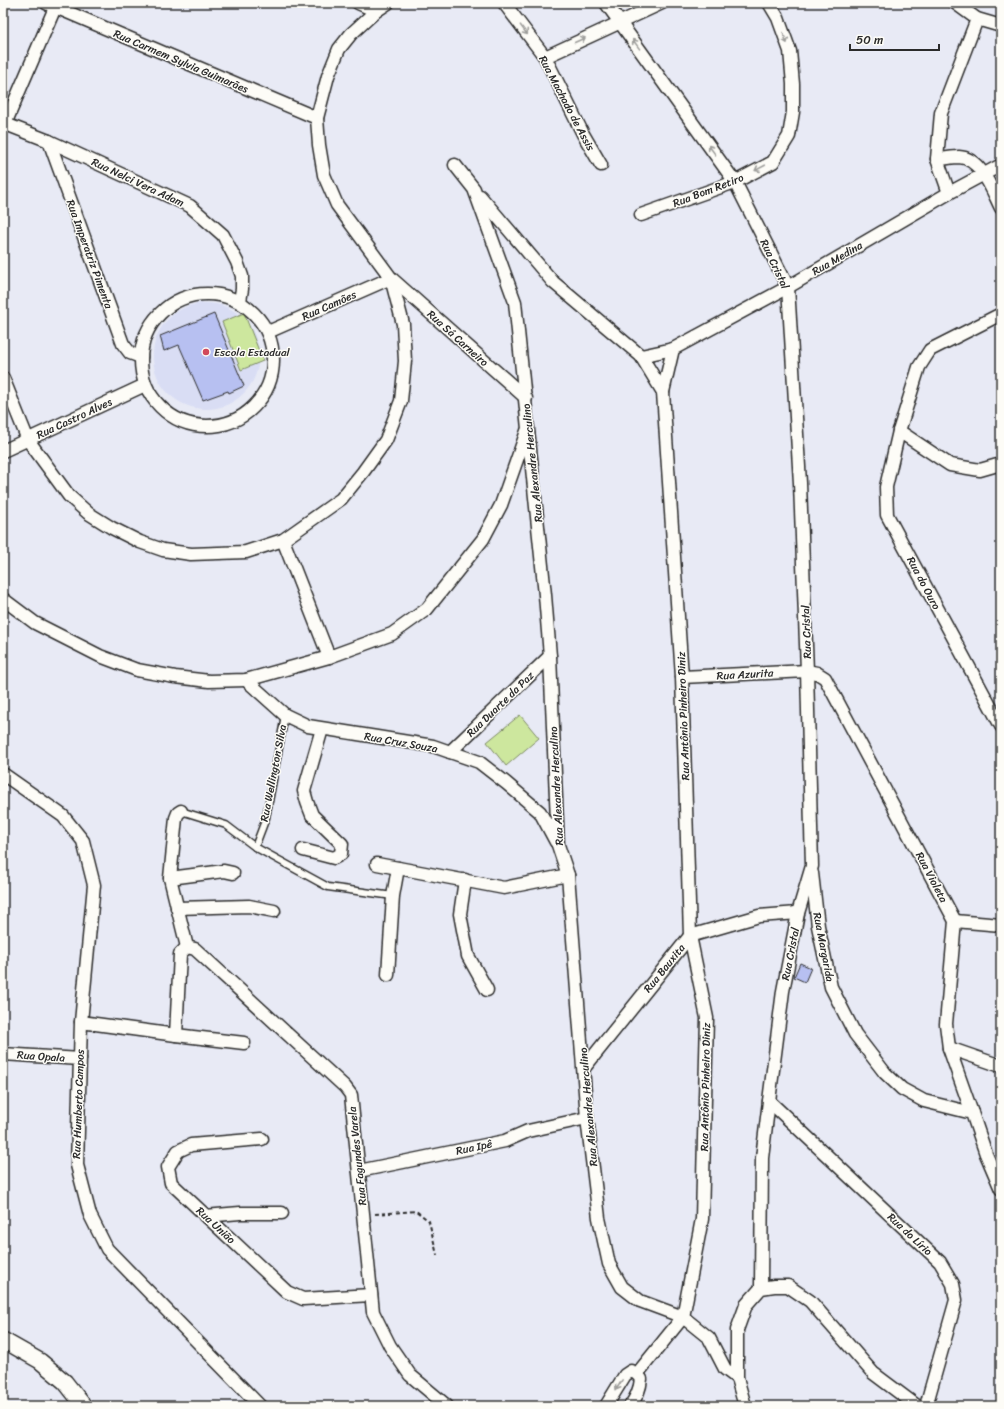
<svg xmlns="http://www.w3.org/2000/svg" width="1004" height="1409" font-family="Sriracha,sans-serif">
<style>
.built{fill:#d9ddf4}
.green{fill:#cde79e;stroke:#7c8964}
.building{fill:#b7c0f1;stroke:#2b2b2b}
.lines{fill:none;stroke-linecap:round;stroke-linejoin:round}
.service-casing{stroke:#2b2b2b;stroke-width:9}
.minor-casing{stroke:#2b2b2b;stroke-width:15}
.tertiary-casing{stroke:#2b2b2b;stroke-width:18}
.path{stroke:#2b2b2b;stroke-width:2;stroke-dasharray:4 3;stroke-linecap:butt}
.service{stroke:#fdfcf7;stroke-width:6}
.minor{stroke:#fdfcf7;stroke-width:12}
.tertiary{stroke:#fdfcf7;stroke-width:15}
.oneway{stroke:#9e9e9b}
.poi-dot{fill:#d1495b;stroke:#fdfcf7;stroke-width:1.5}
.labels{text-anchor:middle;stroke-width:3;stroke-linejoin:round;paint-order:stroke}
.street-label{font-size:11px;fill:#2b2b2b;stroke:#fdfcf7}
.poi-label{font-size:11px;fill:#2b2b2b;stroke:#fdfcf7;text-anchor:start}
</style>
<rect width="100%" height="100%" fill="#e8eaf5"/>
<filter id="ink" filterUnits="userSpaceOnUse"><feTurbulence type="fractalNoise" baseFrequency=".025" numOctaves="2"/><feDisplacementMap in="SourceGraphic" scale="8" xChannelSelector="R" yChannelSelector="G"/><feConvolveMatrix kernelMatrix="1 2 1 2 8 2 1 2 1" color-interpolation-filters="sRGB"/></filter>
<g filter="url(#ink)">
<circle class="built" cx="206" cy="356" r="53"/>
<g class="green">
<path d="M244,313L263,361L241,370L222,322Z"/>
<path d="M520,715L539,738L506,766L487,742Z"/>
</g>
<g class="building">
<path d="M214,314L244,386L229,393L228,391L203,400L179,345L164,351L160,336Z"/>
<path d="M800,963L811,968L805,982L794,977Z"/>
</g>
<g class="lines">
<g class="service-casing">
<g id="service">
<path d="M181,811L226,825L255,847L266,818L285,715"/>
<path d="M255,847L328,887L393,896"/>
</g>
</g>
<g class="minor-casing">
<g id="minor">
<path d="M46,3L317,118"/>
<path d="M358,3L376,11"/>
<path d="M504,3L545,57L583,134L601,165"/>
<path d="M606,3L735,182L788,287L800,483L807,671L812,866L798,913L783,991L769,1101L762,1158L761,1288"/>
<path d="M955,3L977,19L1001,26"/>
<path d="M545,57L662,3"/>
<path d="M3,123L49,141L190,206L223,235L237,262L242,276V289L240,301"/>
<path d="M5,124L57,3"/>
<path d="M49,141L123,344L130,353L141,357"/>
<path d="M937,159C944,159 952,157 959,157C981,158 992,190 1001,208"/>
<path d="M455,165L474,189L515,302L545,595L550,656L558,845L568,875L587,1118L599,1218L609,1264L622,1287L640,1301L683,1317L709,1338L725,1369L737,1378"/>
<path d="M949,193L937,159L941,113L977,19"/>
<path d="M480,196L553,282L641,356L663,392L682,677L690,936L707,1018L702,1219L683,1317L637,1374"/>
<path d="M641,215L735,182L773,162L789,136L793,112V84L790,51L778,18L769,3"/>
<path d="M391,278L526,398"/>
<circle cx="207" cy="360" r="66"/>
<path d="M1001,314L930,350L919,367L899,431L886,487L887,515L1001,726"/>
<path d="M268,332L391,278"/>
<path d="M641,356L673,349"/>
<path d="M3,378L28,440L69,496L88,513L112,528L140,542L163,550L191,554L246,552L283,540L341,499L363,472L386,440L401,401L405,361L403,324L391,278L337,205L324,175L319,145L317,118L328,76L339,49L351,34L376,11L388,3"/>
<path d="M663,392L673,349L788,287L949,193L1001,165"/>
<path d="M899,431L950,465L980,470L1001,464"/>
<path d="M3,451L145,385"/>
<path d="M283,540L329,657"/>
<path d="M3,599L35,623L100,656L137,670L175,677L209,681L246,680L329,657L392,634L427,609L483,539L501,505L527,431"/>
<path d="M682,677L807,671L817,673L825,678L955,921L946,1024L949,1048L972,1113"/>
<path d="M246,680L285,715L308,726L433,746L479,762L506,783L540,812L556,842"/>
<path d="M450,752L550,656"/>
<path d="M3,774L63,816L83,841L94,885L81,1022L77,1165L90,1215L107,1249L260,1406"/>
<path d="M181,811L178,813L176,818L170,878L187,947"/>
<path d="M303,850L334,858L341,854L342,844L312,815L307,802L304,791L322,729"/>
<path d="M377,864L504,888L568,875"/>
<path d="M812,873L818,926L831,987L855,1034L885,1073L902,1089L924,1101L972,1113L986,1154L1001,1189"/>
<path d="M170,878L224,871L233,873"/>
<path d="M465,880L460,914L468,956L487,990"/>
<path d="M177,908L249,906L274,911"/>
<path d="M955,921L1001,925"/>
<path d="M388,975L393,896L398,868"/>
<path d="M81,1022L176,1035L180,954L187,947L195,949L345,1087L351,1095L373,1312L390,1346L410,1375L447,1406"/>
<path d="M176,1035L244,1043"/>
<path d="M949,1048L1001,1066"/>
<path d="M3,1054L80,1059"/>
<path d="M584,1068L690,936L759,916L798,913"/>
<path d="M769,1101L940,1262L953,1284L956,1300L926,1406"/>
<path d="M262,1139L191,1145L178,1151L168,1167L171,1183L287,1292L303,1299L371,1295"/>
<path d="M359,1171L505,1141L528,1131L587,1118"/>
<path d="M205,1216L240,1213H282"/>
<path d="M606,1406L625,1375L631,1371L637,1374L641,1379C640,1390 637,1397 630,1406"/>
<path d="M745,1406L737,1378V1330L746,1305L761,1288L774,1286H788L810,1301L873,1373L917,1406"/>
</g>
</g>
<g class="tertiary-casing">
<path id="tertiary" d="M3,1340L40,1361L65,1382L84,1406"/>
</g>
<path class="path" d="M375,1214L416,1211L429,1221L437,1255"/>
<use href="#service" class="service"/>
<use href="#minor" class="minor"/>
<use href="#tertiary" class="tertiary"/>
</g>
<defs><path id="oneway-shaft" d="M-6 0H5M1.5-3L5.5 0L1.5 3" fill="none" stroke-width="1.6" stroke-linecap="round" stroke-linejoin="round"/></defs>
<g class="oneway">
<use href="#oneway-shaft" transform="translate(524 30) rotate(53)"/>
<use href="#oneway-shaft" transform="translate(785 38) rotate(70)"/>
<use href="#oneway-shaft" transform="translate(580 40) rotate(-24)"/>
<use href="#oneway-shaft" transform="translate(636 44) rotate(-126)"/>
<use href="#oneway-shaft" transform="translate(712 150) rotate(-126)"/>
<use href="#oneway-shaft" transform="translate(760 168) rotate(152)"/>
<use href="#oneway-shaft" transform="translate(619 1385) rotate(122)"/>
</g>
</g>
<circle class="poi-dot" cx="206" cy="352" r="4"/>
<g class="labels">
<g class="street-label">
<text transform="translate(181 61) rotate(23)" y="4">Rua Carmem Sylvia Guimarães</text>
<text transform="translate(567 103) rotate(62)" y="4">Rua Machado de Assis</text>
<text transform="translate(138 182) rotate(25)" y="4">Rua Nelci Vera Adam</text>
<text transform="translate(708 190) rotate(-21)" y="4">Rua Bom Retiro</text>
<text transform="translate(90 254) rotate(70)" y="4">Rua Imperatriz Pimenta</text>
<text transform="translate(837 258) rotate(-30)" y="4">Rua Medina</text>
<text transform="translate(775 264) rotate(65)" y="4">Rua Cristal</text>
<text transform="translate(329 305) rotate(-24)" y="4">Rua Camões</text>
<text transform="translate(458 338) rotate(42)" y="4">Rua Sá Carneiro</text>
<text transform="translate(74 418) rotate(-25)" y="4">Rua Castro Alves</text>
<text transform="translate(532 463) rotate(-96)" y="4">Rua Alexandre Herculino</text>
<text transform="translate(924 583) rotate(62)" y="4">Rua do Ouro</text>
<text transform="translate(806 632) rotate(-92)" y="4">Rua Cristal</text>
<text transform="translate(745 674) rotate(-3)" y="4">Rua Azurita</text>
<text transform="translate(500 704) rotate(-44)" y="4">Rua Duarte da Paz</text>
<text transform="translate(683 716) rotate(-92)" y="4">Rua Antônio Pinheiro Diniz</text>
<text transform="translate(401 742) rotate(10)" y="4">Rua Cruz Souza</text>
<text transform="translate(273 773) rotate(-79)" y="4">Rua Wellington Silva</text>
<text transform="translate(556 786) rotate(-93)" y="4">Rua Alexandre Herculino</text>
<text transform="translate(932 877) rotate(62)" y="4">Rua Violeta</text>
<text transform="translate(824 947) rotate(79)" y="4">Rua Margarida</text>
<text transform="translate(790 954) rotate(-79)" y="4">Rua Cristal</text>
<text transform="translate(664 968) rotate(-51)" y="4">Rua Bauxita</text>
<text transform="translate(41 1056) rotate(4)" y="4">Rua Opala</text>
<text transform="translate(705 1087) rotate(-89)" y="4">Rua Antônio Pinheiro Diniz</text>
<text transform="translate(78 1104) rotate(-88)" y="4">Rua Humberto Campos</text>
<text transform="translate(588 1107) rotate(-95)" y="4">Rua Alexandre Herculino</text>
<text transform="translate(474 1147) rotate(-12)" y="4">Rua Ipê</text>
<text transform="translate(357 1156) rotate(-96)" y="4">Rua Fagundes Varela</text>
<text transform="translate(216 1225) rotate(43)" y="4">Rua União</text>
<text transform="translate(910 1234) rotate(43)" y="4">Rua do Lírio</text>
</g>
<g class="poi-label">
<text x="214" y="356">Escola Estadual</text>
</g>
</g>
<rect width="1004" height="1409" fill="none" stroke="#fdfcf7" stroke-width="16"/>
<rect x="8" y="8" width="988" height="1393" fill="none" stroke="#2b2b2b" stroke-width="1.5" filter="url(#ink)"/>
<path d="M850 44v6h89v-6" fill="none" stroke="#2b2b2b" stroke-width="2"/>
<text x="856" y="44" font-size="12" fill="#2b2b2b" stroke="#fdfcf7" stroke-width="3" paint-order="stroke">50 m</text>
</svg>
